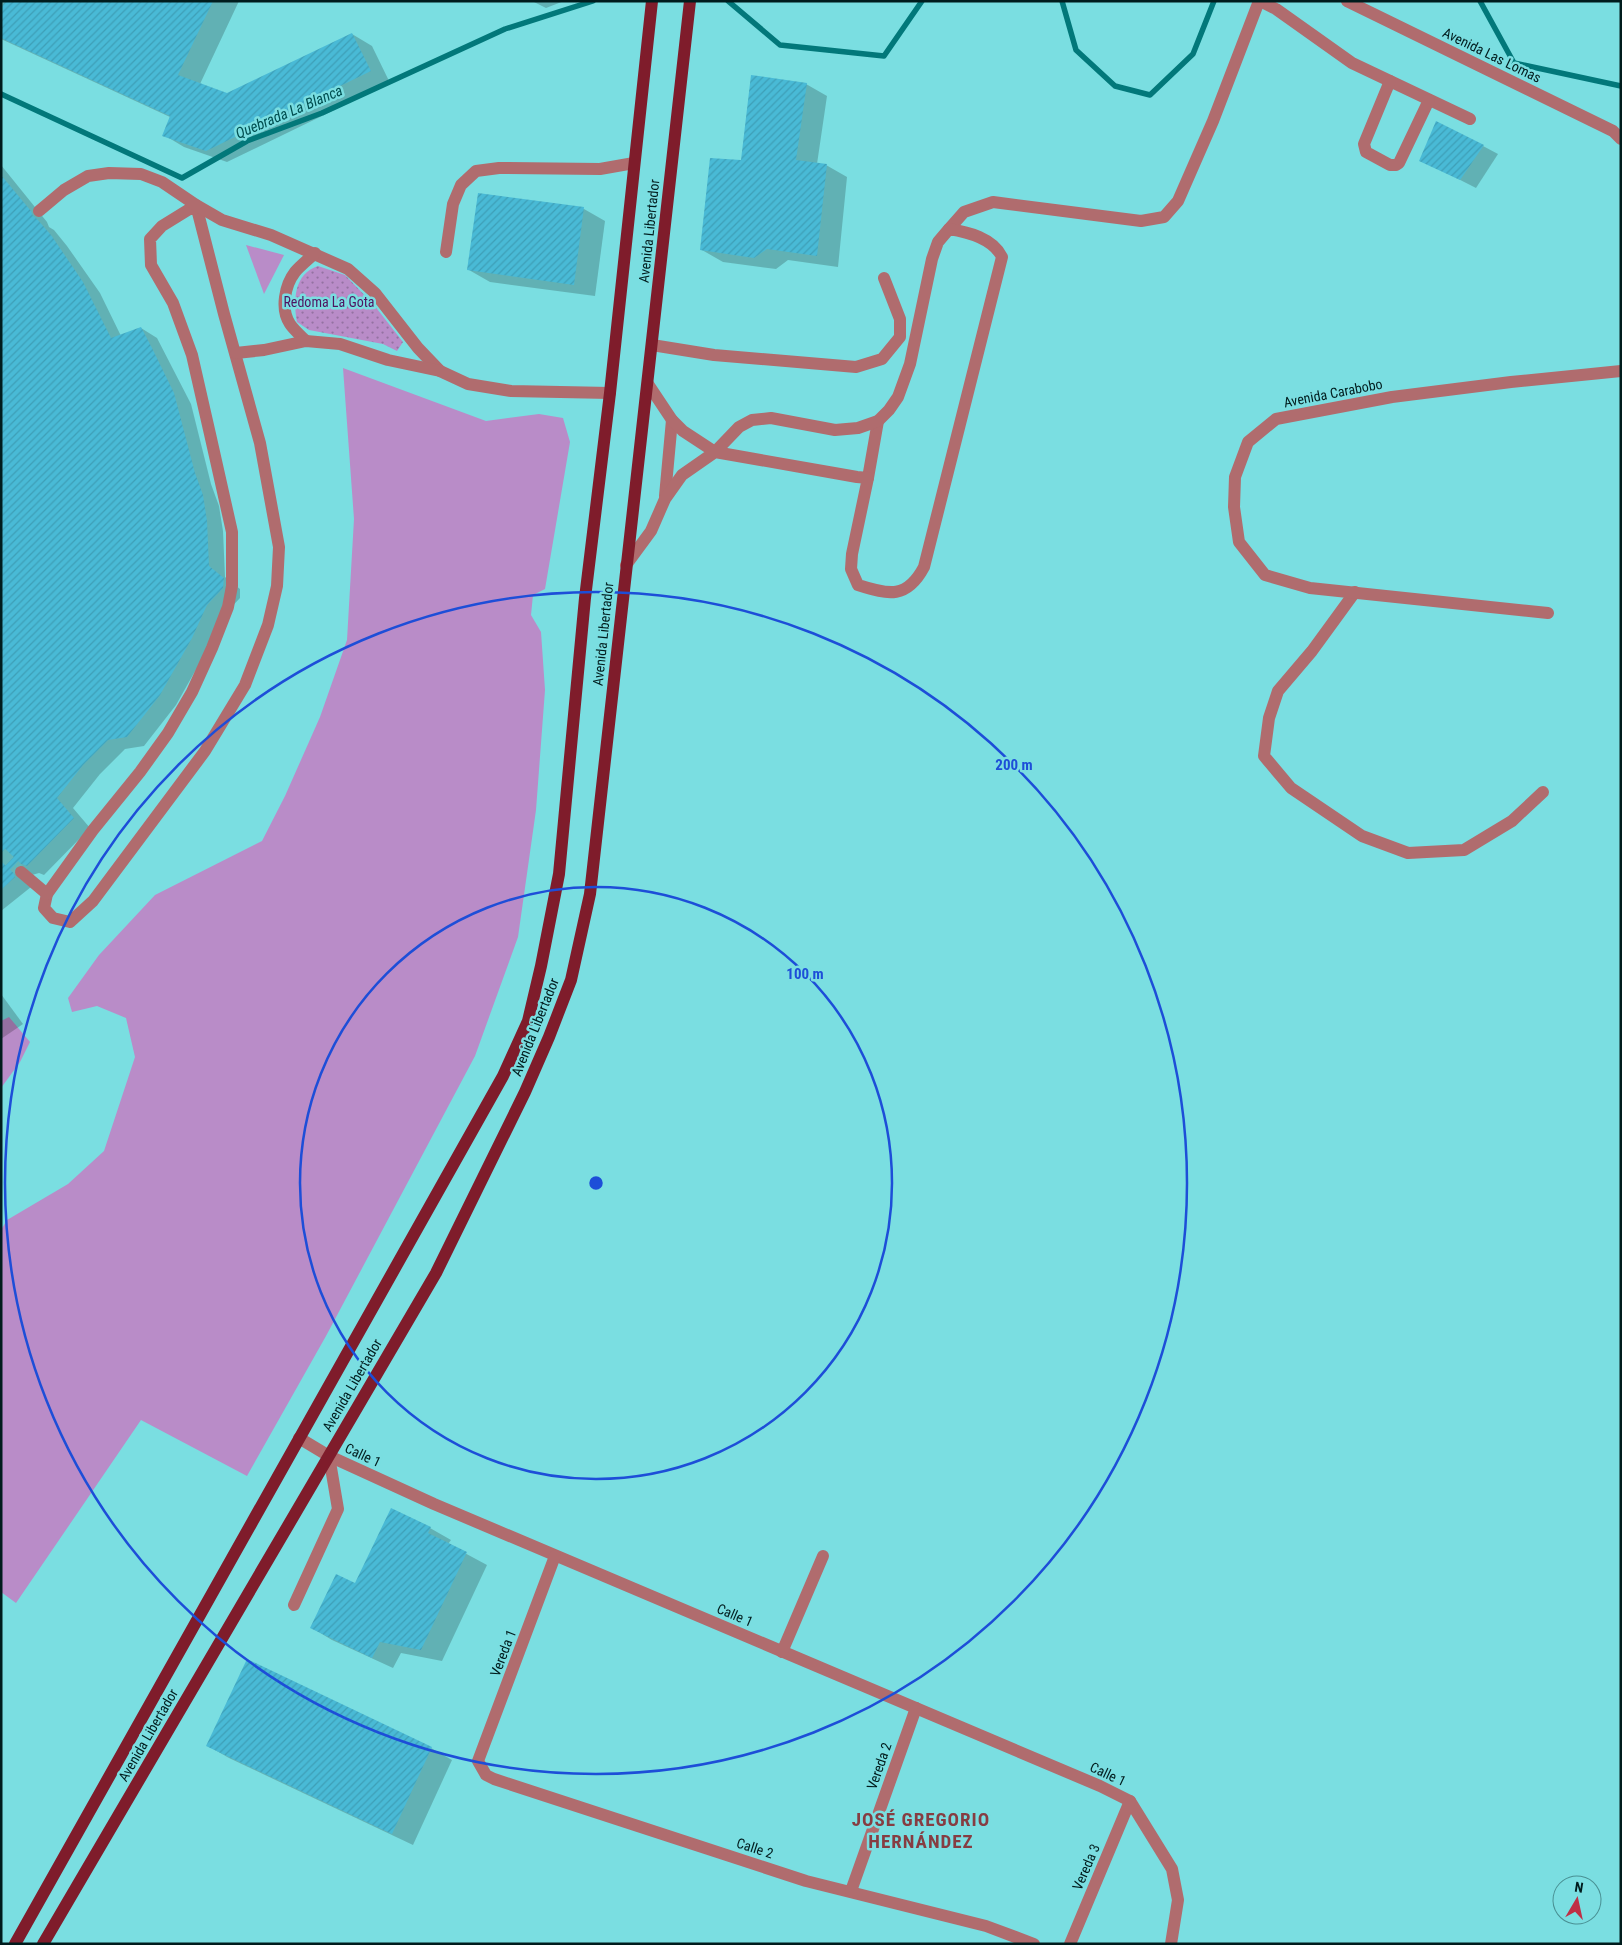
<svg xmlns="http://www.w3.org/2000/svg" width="1622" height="1945" font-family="'Roboto Condensed',sans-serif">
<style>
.green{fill:#b98cc8}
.park{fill:url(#park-dots)}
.shadow{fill:#0003}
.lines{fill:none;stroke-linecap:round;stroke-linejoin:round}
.stream{stroke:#02787a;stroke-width:5.5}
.building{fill:url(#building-hatch)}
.minor-tunnel{stroke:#62b7ba;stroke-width:12;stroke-dasharray:12 6;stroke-linecap:butt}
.minor{stroke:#b06c6e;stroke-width:12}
.major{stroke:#7f1c2b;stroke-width:12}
.ring{fill:none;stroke:#1d4ed8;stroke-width:2.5}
.labels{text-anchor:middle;stroke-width:5;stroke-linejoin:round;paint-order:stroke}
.street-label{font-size:14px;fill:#001c1d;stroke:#7adee1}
.park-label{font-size:14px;fill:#4f1460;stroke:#7adee1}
.water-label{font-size:15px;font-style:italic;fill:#004e50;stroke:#7adee1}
.district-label{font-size:19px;font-weight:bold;letter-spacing:1px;fill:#863d42;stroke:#7adee1}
.centre{fill:#1d4ed8;stroke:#7adee1;stroke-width:2.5}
.ring-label{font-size:15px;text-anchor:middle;font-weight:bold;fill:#1d4ed8;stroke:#7adee1;stroke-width:5;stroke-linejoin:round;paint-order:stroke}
</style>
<defs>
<pattern id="park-dots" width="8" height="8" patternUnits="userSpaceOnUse" patternTransform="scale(1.25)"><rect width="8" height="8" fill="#b98cc8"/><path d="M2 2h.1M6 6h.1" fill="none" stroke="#9472a2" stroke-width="1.8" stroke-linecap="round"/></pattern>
<pattern id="building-hatch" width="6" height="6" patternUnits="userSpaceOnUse" patternTransform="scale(1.25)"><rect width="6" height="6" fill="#49bad6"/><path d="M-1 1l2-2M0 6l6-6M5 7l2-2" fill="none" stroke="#3e9fb7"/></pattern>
</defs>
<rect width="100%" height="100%" fill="#7adee1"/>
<g class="green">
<path d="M246,245L284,255L264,294Z"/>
<path d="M343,368L486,421L539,414L563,418L570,442L545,589L533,595L531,615L541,632L545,690L536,810L518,937L475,1056L326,1336L247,1476L141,1420L16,1603L1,1592V1230L7,1220L68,1184L104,1151L135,1057L126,1018L97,1006L72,1012L68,998L99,955L155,895L262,841L285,796L320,717L347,640L354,519Z"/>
<path d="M9,1017L30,1042L20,1062L1,1088V1021Z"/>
</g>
<path class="park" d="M318,266L345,275L374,305L403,342L397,351L383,344L309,330L297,322C293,300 294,274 318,266Z"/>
<g class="shadow">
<path d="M1,1H239L200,84L227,95L352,34L372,46L390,83L227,162L184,147L164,135L170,117L1,39Z"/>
<path d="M532,1H564L546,8Z"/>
<path d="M806,84L827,96L817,164L826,165L847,177L838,267L788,260L776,269L723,262L702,250L742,162Z"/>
<path d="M1483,146L1498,154L1476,188L1421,160Z"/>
<path d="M1,165L47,222L49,227L54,230L67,246L100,293L121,336L141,328L157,338L191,404L211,484L219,506L223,531L225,577L240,589V598L224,615L208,648L176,705L144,746L125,749L100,774L73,808L90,828L44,875L39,873L32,875L31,887L1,911Z"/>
<path d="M479,195L584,209L605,221L595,296L490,282L469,270Z"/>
<path d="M1,994L23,1024L1,1039Z"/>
<path d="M430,1528L451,1540L448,1544L487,1565L442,1661L401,1653L393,1668L332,1640L312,1628L356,1584Z"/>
<path d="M247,1661L431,1748L452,1760L413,1845L229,1758L208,1746Z"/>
</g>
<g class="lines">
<g class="stream">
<path d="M728,1L780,45L884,56L922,1"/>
<path d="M1062,1L1076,50L1115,86L1150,95L1193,54L1214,1"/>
<path d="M1480,1L1514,63L1621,86"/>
<path d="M1,94L182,178L247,141L322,113L505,29L593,1"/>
</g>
</g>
<g class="building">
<path d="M5,1H213L178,75L227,93L352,33L371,71L206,151L162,136L170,116L1,38V9Z"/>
<path d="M751,75L807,83L796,160L827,164L817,256L767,249L754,258L700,250L710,158L741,160Z"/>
<path d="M1436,121L1484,145L1460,180L1419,161Z"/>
<path d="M1,175L31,211L33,216L37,219L51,235L83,282L111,338L141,327L152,348L174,393L195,473L203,495L207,521L209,566L224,578L223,588L207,605L192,638L160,695L127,737L108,740L83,765L57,798L74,818L27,866L22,864L15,866L13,871L15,877L1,890Z"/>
<path d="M478,193L584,207L574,285L467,270Z"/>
<path d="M391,1508L431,1527L428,1533L467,1552L421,1650L380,1642L372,1658L310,1628L336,1574L355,1583Z"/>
<path d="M247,1659L432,1747L392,1834L206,1746Z"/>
</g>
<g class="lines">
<path class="minor-tunnel" d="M1,853L21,872"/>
<g class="minor">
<path d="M1260,1L1276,9L1352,63L1470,119"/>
<path d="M1347,1L1613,131L1621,139"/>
<path d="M1390,81L1364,144L1366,152L1390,165H1396L1399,163L1429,100"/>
<path d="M196,205L224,314L260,443L279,547L277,586L268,625L245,685L205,751L93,901L70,922L53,918L44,908L47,894L93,830L140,772L168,733L192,692L212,648L228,607L232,586V532L210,434L192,355L173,303L151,265L150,239L162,226Z"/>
<path d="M39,211L64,190L88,176L109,173L141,174L162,182L196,205L222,220L271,235L348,269L375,293L418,348L440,371"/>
<path d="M949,229L964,212L993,202L1141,221L1164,217L1178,201L1213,121L1259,1"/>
<path d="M446,252L453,204L461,185L476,171L499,168L600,169L634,163"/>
<path d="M306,341C301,336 294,330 290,324C280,309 285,285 295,272C301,265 309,259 315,253"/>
<path d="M652,345L714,355L856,367L882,359L900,337V319L884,278"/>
<path d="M236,353L264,350L306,341L340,344L388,360L440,371L468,384L511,391L610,393"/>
<path d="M868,478L878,421"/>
<path d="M665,496L672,420"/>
<path d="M626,565L651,531L665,499L682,475L715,452L739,427L752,420L771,418L835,430L858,428L878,421L889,410L898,397L910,364L932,259L938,242L949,229C968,232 993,238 1002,257L924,567C907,599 889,595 858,585L851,569L852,554L868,478L857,477L715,452L683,431L672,420L648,384"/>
<path d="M1355,592L1312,651L1278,691L1269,718L1264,756L1291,788L1362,836L1408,853L1464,850L1512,821L1543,792"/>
<path d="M1548,613L1310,588L1265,575L1239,542L1234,507L1235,477L1248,442L1276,419L1392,397L1511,382L1621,371"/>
<path d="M21,872L47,894"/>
<path d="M299,1438L329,1456L434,1504L1100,1786L1130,1801L1172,1869L1178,1900L1171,1944"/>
<path d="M555,1556L478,1761L486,1775L494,1779L806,1881L986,1926L1034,1944"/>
<path d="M294,1605L338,1509L329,1456"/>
<path d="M782,1652L823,1556"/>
<path d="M851,1891L916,1708"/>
<path d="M1070,1944L1130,1801"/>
</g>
<g class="major">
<path d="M15,1944L503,1076L528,1021L541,966L559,874L585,598L610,393L652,1"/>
<path d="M43,1944L436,1273L525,1092L549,1037L571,980L590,894L690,1"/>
</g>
</g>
<g class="ring">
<circle cx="596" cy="1183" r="296"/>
<circle cx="596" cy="1183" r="591"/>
</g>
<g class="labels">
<g class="street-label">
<text transform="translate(1492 55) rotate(26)" y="5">Avenida Las Lomas</text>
<text transform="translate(649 231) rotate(-84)" y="5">Avenida Libertador</text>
<text transform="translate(1333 393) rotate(-11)" y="5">Avenida Carabobo</text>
<text transform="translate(603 634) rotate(-84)" y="5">Avenida Libertador</text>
<text transform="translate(535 1027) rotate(-68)" y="5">Avenida Libertador</text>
<text transform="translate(352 1385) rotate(-60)" y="5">Avenida Libertador</text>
<text transform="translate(363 1455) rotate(25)" y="5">Calle 1</text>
<text transform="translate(735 1615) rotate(23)" y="5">Calle 1</text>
<text transform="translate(503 1653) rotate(-69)" y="5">Vereda 1</text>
<text transform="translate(148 1735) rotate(-60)" y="5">Avenida Libertador</text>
<text transform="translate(879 1766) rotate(-71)" y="5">Vereda 2</text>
<text transform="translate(1108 1774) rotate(25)" y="5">Calle 1</text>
<text transform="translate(755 1848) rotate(18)" y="5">Calle 2</text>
<text transform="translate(1086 1867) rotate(-67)" y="5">Vereda 3</text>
</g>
<g class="park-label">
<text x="329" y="307">Redoma La Gota</text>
</g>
<g class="water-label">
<text transform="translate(289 112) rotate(-23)" y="5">Quebrada La Blanca</text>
</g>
<g class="district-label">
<text x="921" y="1826">JOSÉ GREGORIO<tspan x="921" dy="22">HERNÁNDEZ</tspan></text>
</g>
</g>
<circle cx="596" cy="1183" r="8" class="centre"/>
<g class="ring-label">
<text x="1014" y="770">200 m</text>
<text x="805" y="979">100 m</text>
</g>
<rect width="1622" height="1945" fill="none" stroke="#001c1d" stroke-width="5"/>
<g transform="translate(1577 1900) rotate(9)"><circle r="24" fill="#7adee1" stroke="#499093"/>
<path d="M0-4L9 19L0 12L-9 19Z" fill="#bf2f45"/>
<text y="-8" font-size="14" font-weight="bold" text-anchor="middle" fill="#001c1d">N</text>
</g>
</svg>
